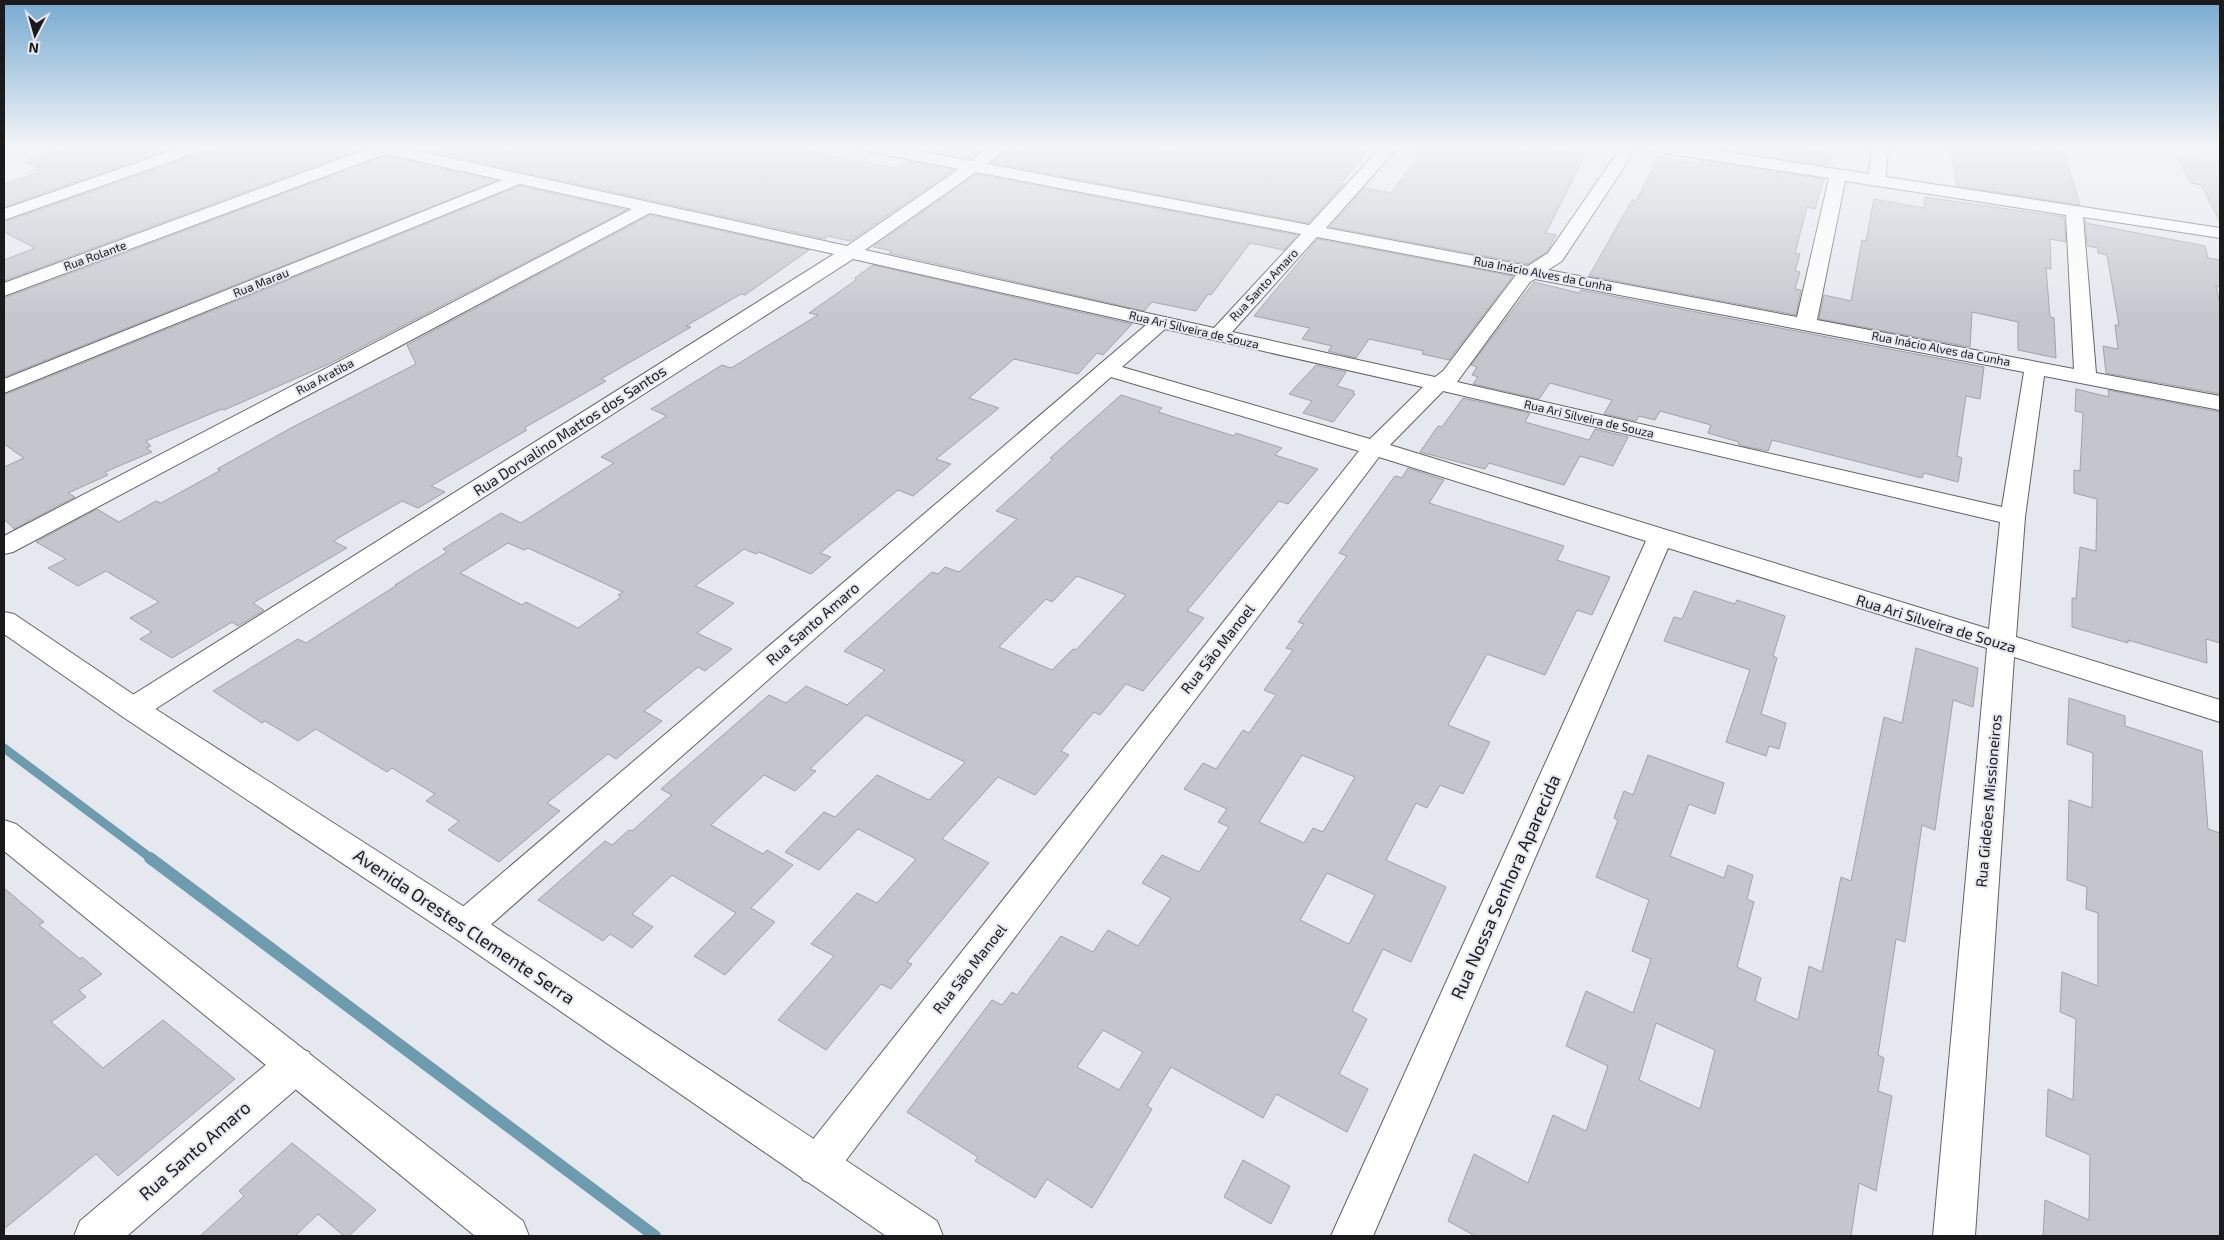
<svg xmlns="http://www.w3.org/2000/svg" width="2224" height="1240" font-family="'Exo 2',sans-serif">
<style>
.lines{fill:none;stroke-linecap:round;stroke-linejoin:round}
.stream-far1{stroke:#6e9bad;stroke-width:9}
.stream{stroke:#6e9bad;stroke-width:12}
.building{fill:#c5c6cd;stroke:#a0a2a8;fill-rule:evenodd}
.minor-casing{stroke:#626369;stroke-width:2}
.tertiary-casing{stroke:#626369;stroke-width:2}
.secondary-casing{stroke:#626369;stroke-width:2}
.minor{fill:#fff;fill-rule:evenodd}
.tertiary{fill:#fff;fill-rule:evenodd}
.secondary{fill:#fff;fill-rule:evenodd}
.labels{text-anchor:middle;stroke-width:4;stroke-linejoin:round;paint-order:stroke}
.far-street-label{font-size:12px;fill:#1a1a1d;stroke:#e6e8ef}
.street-label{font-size:15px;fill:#1a1a1d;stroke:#e6e8ef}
.near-street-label{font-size:18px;fill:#1a1a1d;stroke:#e6e8ef}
</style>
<rect width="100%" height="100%" fill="#e6e8ef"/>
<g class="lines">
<path class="stream-far1" d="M4,748L152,859"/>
<path class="stream" d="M150,858L655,1236"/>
</g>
<g class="building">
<path d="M72,146H178L4,207V184L40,172L33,170L40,168L24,162Z"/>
<path d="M211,146H363L364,148L4,281V260L35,248L4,232V222L208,151Z"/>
<path d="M406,146H823L813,152L895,168L907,161L954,170L850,241L828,236L825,239Z"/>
<path d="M945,146H987L970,159L937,153Z"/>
<path d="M1012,146H1144L1175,152V146H1371L1341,183L1344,184L1308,223L991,163Z"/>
<path d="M1426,146H1530L1585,155L1546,233L1556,235L1547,252L1528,264L1330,227L1364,188L1391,193Z"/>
<path d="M1784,146L1831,153L1827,166L1702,147Z"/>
<path d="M1950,146H2062L2080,205L1957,186Z"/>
<path d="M385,156L496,181L4,377V298Z"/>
<path d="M2177,156L2220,162V222L2201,185L2191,183Z"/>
<path d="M1659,157L1699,164L1700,160L1824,179L1815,209L1807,207L1795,253L1800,254L1795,271L1800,272L1795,289L1801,290L1796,315L1589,276L1632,200L1636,201Z"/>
<path d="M976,174L1297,235L1284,250L1250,243L1211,295L1208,294L1196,311L1152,302L1144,311L889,253L892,251L873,247Z"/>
<path d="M520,186L627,210L331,363L224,410L222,409L146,441L151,446L146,448L152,452L105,472L108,475L68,493L75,497L14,529L4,519V467L24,458L4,444V395Z"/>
<path d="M1925,197L2064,217L2066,242L2050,239L2051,269L2046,268L2050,317L2054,318L2056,358L2018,350V322L1972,312L1970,347L1819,319L1824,295L1851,301L1862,240L1866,241L1874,199L1924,208Z"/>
<path d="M650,215L809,250L745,295L741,294L686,326L691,327L601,379L606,381L524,428L527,430L431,486L445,492L418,508L402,501L333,541L347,548L253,603L264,610L238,626L232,622L172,658L140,639L152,632L130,618L159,602L106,571L78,586L48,568L66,559L36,542L97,509L119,522L156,501L161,503L221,470L217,469L291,428L416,364L407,345Z"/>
<path d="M2085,219L2086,223L2205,246L2208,258L2220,260V287L2216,286L2220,304V394L2106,373L2103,346L2118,349L2115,325H2119L2107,255L2098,253V248L2087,246Z"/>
<path d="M1318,239L1513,276L1449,360L1422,354L1424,351L1369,339L1356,358L1328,351L1332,346L1302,339L1310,328L1254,316Z"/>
<path d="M873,265L1132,324L1103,355L1097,353L1078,374L1014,359L969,398L999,408L936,459L951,464L913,496L898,490L820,553L831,557L811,574L759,552L756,554L744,549L695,586L734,603L697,633L732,649L705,671L698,667L644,711L662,721L616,759L608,754L547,803L560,811L499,862L448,830L459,821L426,801L435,794L392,768L387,772L316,729L298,741L265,721L262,723L213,691L298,639L306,643L397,585H395L447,552L443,549L501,513L521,523L614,463L601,457L667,416L651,409L722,365L731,368L818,315L809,313L856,280L855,278ZM508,543L524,550L528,548L623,592L618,595L621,597L578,628L526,602L522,605L460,573Z"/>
<path d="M1534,282L1579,293L1581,290L1984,367L1980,399L1966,396L1957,456L1962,458L1958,482L1924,473L1922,478L1772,440L1768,451L1742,446L1738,444L1739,442L1708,433L1711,425L1660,411L1655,420L1639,416L1636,421L1604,414L1612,400L1550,383L1539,399L1473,384L1478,377L1472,375L1477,367L1471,365Z"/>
<path d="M1316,365L1346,372L1337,386L1354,391L1353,393L1355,394L1333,422L1303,413L1312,401L1289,394Z"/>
<path d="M2076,389L2109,397L2108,390L2220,412V643L2206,639L2207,663L2128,640V643L2072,627V598L2076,599L2080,547L2096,551L2097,499L2074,493V470L2080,471L2083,413L2075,411Z"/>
<path d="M1121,395L1162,408L1158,412L1234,436L1236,433L1282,448L1275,455L1318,469L1288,504L1279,501L1187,611L1204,618L1143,691L1126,684L1100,715L1094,712L1061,751L1069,755L1035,795L998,777L942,839L989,863L907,962L912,964L891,989L881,984L826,1050L778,1020L834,956L811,944L857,893L877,903L916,859L858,829L819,870L785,852L824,812L835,817L877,775L929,800L965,762L866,715L810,769L816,771L795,791L764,775L711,825L763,854L767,850L793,865L751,908L775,922L725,975L694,956L736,913L672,875L632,914L653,927L632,948L610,934L603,941L538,900L605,841L612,845L629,830L632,831L672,795L661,789L769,695L786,703L806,686L847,705L885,670L844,651L932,572L938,574L945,567L959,572L1017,519L996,511L1053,459L1050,458ZM1077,576L1126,595L1076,650L1073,649L1052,670L999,647L1046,599L1052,602Z"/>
<path d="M1463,398L1530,413L1525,422L1589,440L1595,429L1628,437L1613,466L1580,456L1564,485L1489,463L1485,469L1420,452L1438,426L1442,427Z"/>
<path d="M1408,468L1444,480L1429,503L1564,546L1557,560L1610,577L1592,615L1577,610L1545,675L1487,654L1448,725L1490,742L1463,794L1440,785L1427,808L1416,803L1386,860L1446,887L1411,962L1383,949L1352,1011L1367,1019L1339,1074L1368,1089L1347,1132L1276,1094L1263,1118L1171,1067L1147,1106L1152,1109L1092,1208L1047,1179L1035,1198L975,1161L978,1157L907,1112L992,1000L1002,1005L1012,992L1017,995L1061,936L1093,952L1108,930L1138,946L1171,898L1142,883L1162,855L1199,872L1229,827L1218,822L1227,809L1184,789L1203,763L1216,769L1243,730L1249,733L1276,695L1264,690L1293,650L1286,648L1304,624L1298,622L1347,556L1339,553L1395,476L1402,478ZM1302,755L1355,777L1323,832L1313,828L1304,843L1259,822ZM1327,873L1375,895L1349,944L1300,920ZM1103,1030L1143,1052L1119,1090L1077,1067Z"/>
<path d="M1694,591L1735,604L1737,600L1785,616L1773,656L1777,658L1761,714L1786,723L1779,749L1769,746L1766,756L1726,742L1750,670L1664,641L1674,617L1682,619Z"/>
<path d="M1916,648L1978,668L1973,707L1953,700L1935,830L1922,825L1905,942L1896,939L1878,1055L1884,1058L1878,1091L1892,1096L1876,1191L1859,1183L1851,1236H1475L1448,1221L1474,1154L1528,1183L1553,1115L1586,1131L1608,1066L1566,1046L1586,991L1633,1013L1651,959L1632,951L1649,900L1596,877L1618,820L1614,818L1624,791L1633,795L1648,755L1724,783L1715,814L1689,804L1670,856L1724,878L1728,865L1753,875L1747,899L1754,902L1737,967L1761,978L1755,1001L1798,1020L1809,966L1822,972L1841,877L1851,881L1884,717L1902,723ZM1656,1023L1715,1050L1700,1109L1639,1080Z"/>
<path d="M2069,698L2125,716V726L2202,751L2208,829L2220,833V1236H2043L2045,1200L2089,1220L2090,1155L2046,1136L2048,1089L2073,1100L2076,1019L2060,1012L2062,972L2098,986V913L2086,909L2087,887L2067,880L2069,800L2092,808L2093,753L2067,744Z"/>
<path d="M4,888L44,922L39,925L80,959L82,957L102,974L79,990L86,997L51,1022L103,1068L163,1020L235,1079L118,1176L96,1154L4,1229Z"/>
<path d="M292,1143L376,1210L349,1236H344L318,1214L295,1236H200L244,1196L239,1191Z"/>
<path d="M1243,1160L1290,1186L1271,1224L1224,1197Z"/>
</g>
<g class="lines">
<g class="minor-casing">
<g id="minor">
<path d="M365,146H396L847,246L959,169L866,151L860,149L858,146H893L970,161L991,146H1010L987,164L1309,225L1382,146H1399L1326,228L1528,266L1548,253L1622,146H1638L1562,261L1548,270L1797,317L1829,178L1651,151L1645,149L1643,146H1684L1869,174L1872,146H1888L1886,177L2220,228V238L2083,217L2096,373L2220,396V410L2044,376L2025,517L2016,637L2220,700V722L2014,657L1975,1236H1933L1987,648L1668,548L1373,1236H1331L1646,541L1379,457L831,1180L817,1186L803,1180L797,1166L803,1152L1359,451L1111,377L477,937L465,941L453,937L447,926L453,915L1146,325L853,259L143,717L133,720L123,717L118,709L123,701L834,254L650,213L13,552L4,554V536L632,209L520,184L4,393V379L502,180L385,154L4,296V283L367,149ZM976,172L1301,234L1214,328L865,250ZM1845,181L2066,215L2074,369L1817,320ZM1317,237L1516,275L1443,371L1435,377L1232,332ZM1535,279L2024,372L2002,507L1457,382L1530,282ZM1165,329L1423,387L1370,439L1122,367ZM1443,391L2000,522L1989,629L1390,445Z"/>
<path d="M295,1047L309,1052L314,1065L309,1078L127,1236H74L80,1221L281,1052Z"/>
</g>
</g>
<g class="tertiary-casing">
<path id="tertiary" d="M185,146H209L207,149L4,220V209Z"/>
</g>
<g class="secondary-casing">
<g id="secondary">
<path d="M4,612L14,614L143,701L477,915L937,1221L943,1236H886L453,937L123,717L4,634Z"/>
<path d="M4,820L16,824L523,1221L529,1236H475L4,851Z"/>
</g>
</g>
<use href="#minor" class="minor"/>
<use href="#tertiary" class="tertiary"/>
<use href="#secondary" class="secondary"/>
</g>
<linearGradient id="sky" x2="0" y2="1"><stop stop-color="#77aad0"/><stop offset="0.46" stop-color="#f4f5f8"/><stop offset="1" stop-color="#f4f5f8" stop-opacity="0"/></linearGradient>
<rect width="2224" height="320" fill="url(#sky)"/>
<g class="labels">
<g class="far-street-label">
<text transform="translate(95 256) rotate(-20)" y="4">Rua Rolante</text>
<text transform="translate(1543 274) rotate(11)" y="4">Rua Inácio Alves da Cunha</text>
<text transform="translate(261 283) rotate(-22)" y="4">Rua Marau</text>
<text transform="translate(1264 285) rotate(-47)" y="4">Rua Santo Amaro</text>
<text transform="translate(1194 330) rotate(13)" y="4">Rua Ari Silveira de Souza</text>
<text transform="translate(1941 349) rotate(11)" y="4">Rua Inácio Alves da Cunha</text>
<text transform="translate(325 377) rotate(-28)" y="4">Rua Aratiba</text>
<text transform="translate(1589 419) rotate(13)" y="4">Rua Ari Silveira de Souza</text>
</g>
<g class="street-label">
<text transform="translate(570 431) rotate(-33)" y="5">Rua Dorvalino Mattos dos Santos</text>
<text transform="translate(813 624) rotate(-41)" y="5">Rua Santo Amaro</text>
<text transform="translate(1936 624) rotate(17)" y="5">Rua Ari Silveira de Souza</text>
<text transform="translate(1218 649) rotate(-52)" y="5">Rua São Manoel</text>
<text transform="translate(1989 801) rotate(-85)" y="5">Rua Gideões Missioneiros</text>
<text transform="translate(970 969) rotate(-52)" y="5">Rua São Manoel</text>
</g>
<g class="near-street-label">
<text transform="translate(1506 887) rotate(-66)" y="6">Rua Nossa Senhora Aparecida</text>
<text transform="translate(464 927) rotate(34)" y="6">Avenida Orestes Clemente Serra</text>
<text transform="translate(195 1151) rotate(-41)" y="6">Rua Santo Amaro</text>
</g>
</g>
<rect width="2224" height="1240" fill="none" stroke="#1a1a1d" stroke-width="10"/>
<g transform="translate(35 35) rotate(186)" stroke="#e6e8ef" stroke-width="4" paint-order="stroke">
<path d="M0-4L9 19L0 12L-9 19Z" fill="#1a1a1d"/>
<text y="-8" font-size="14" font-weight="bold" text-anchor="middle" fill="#1a1a1d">N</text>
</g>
</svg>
